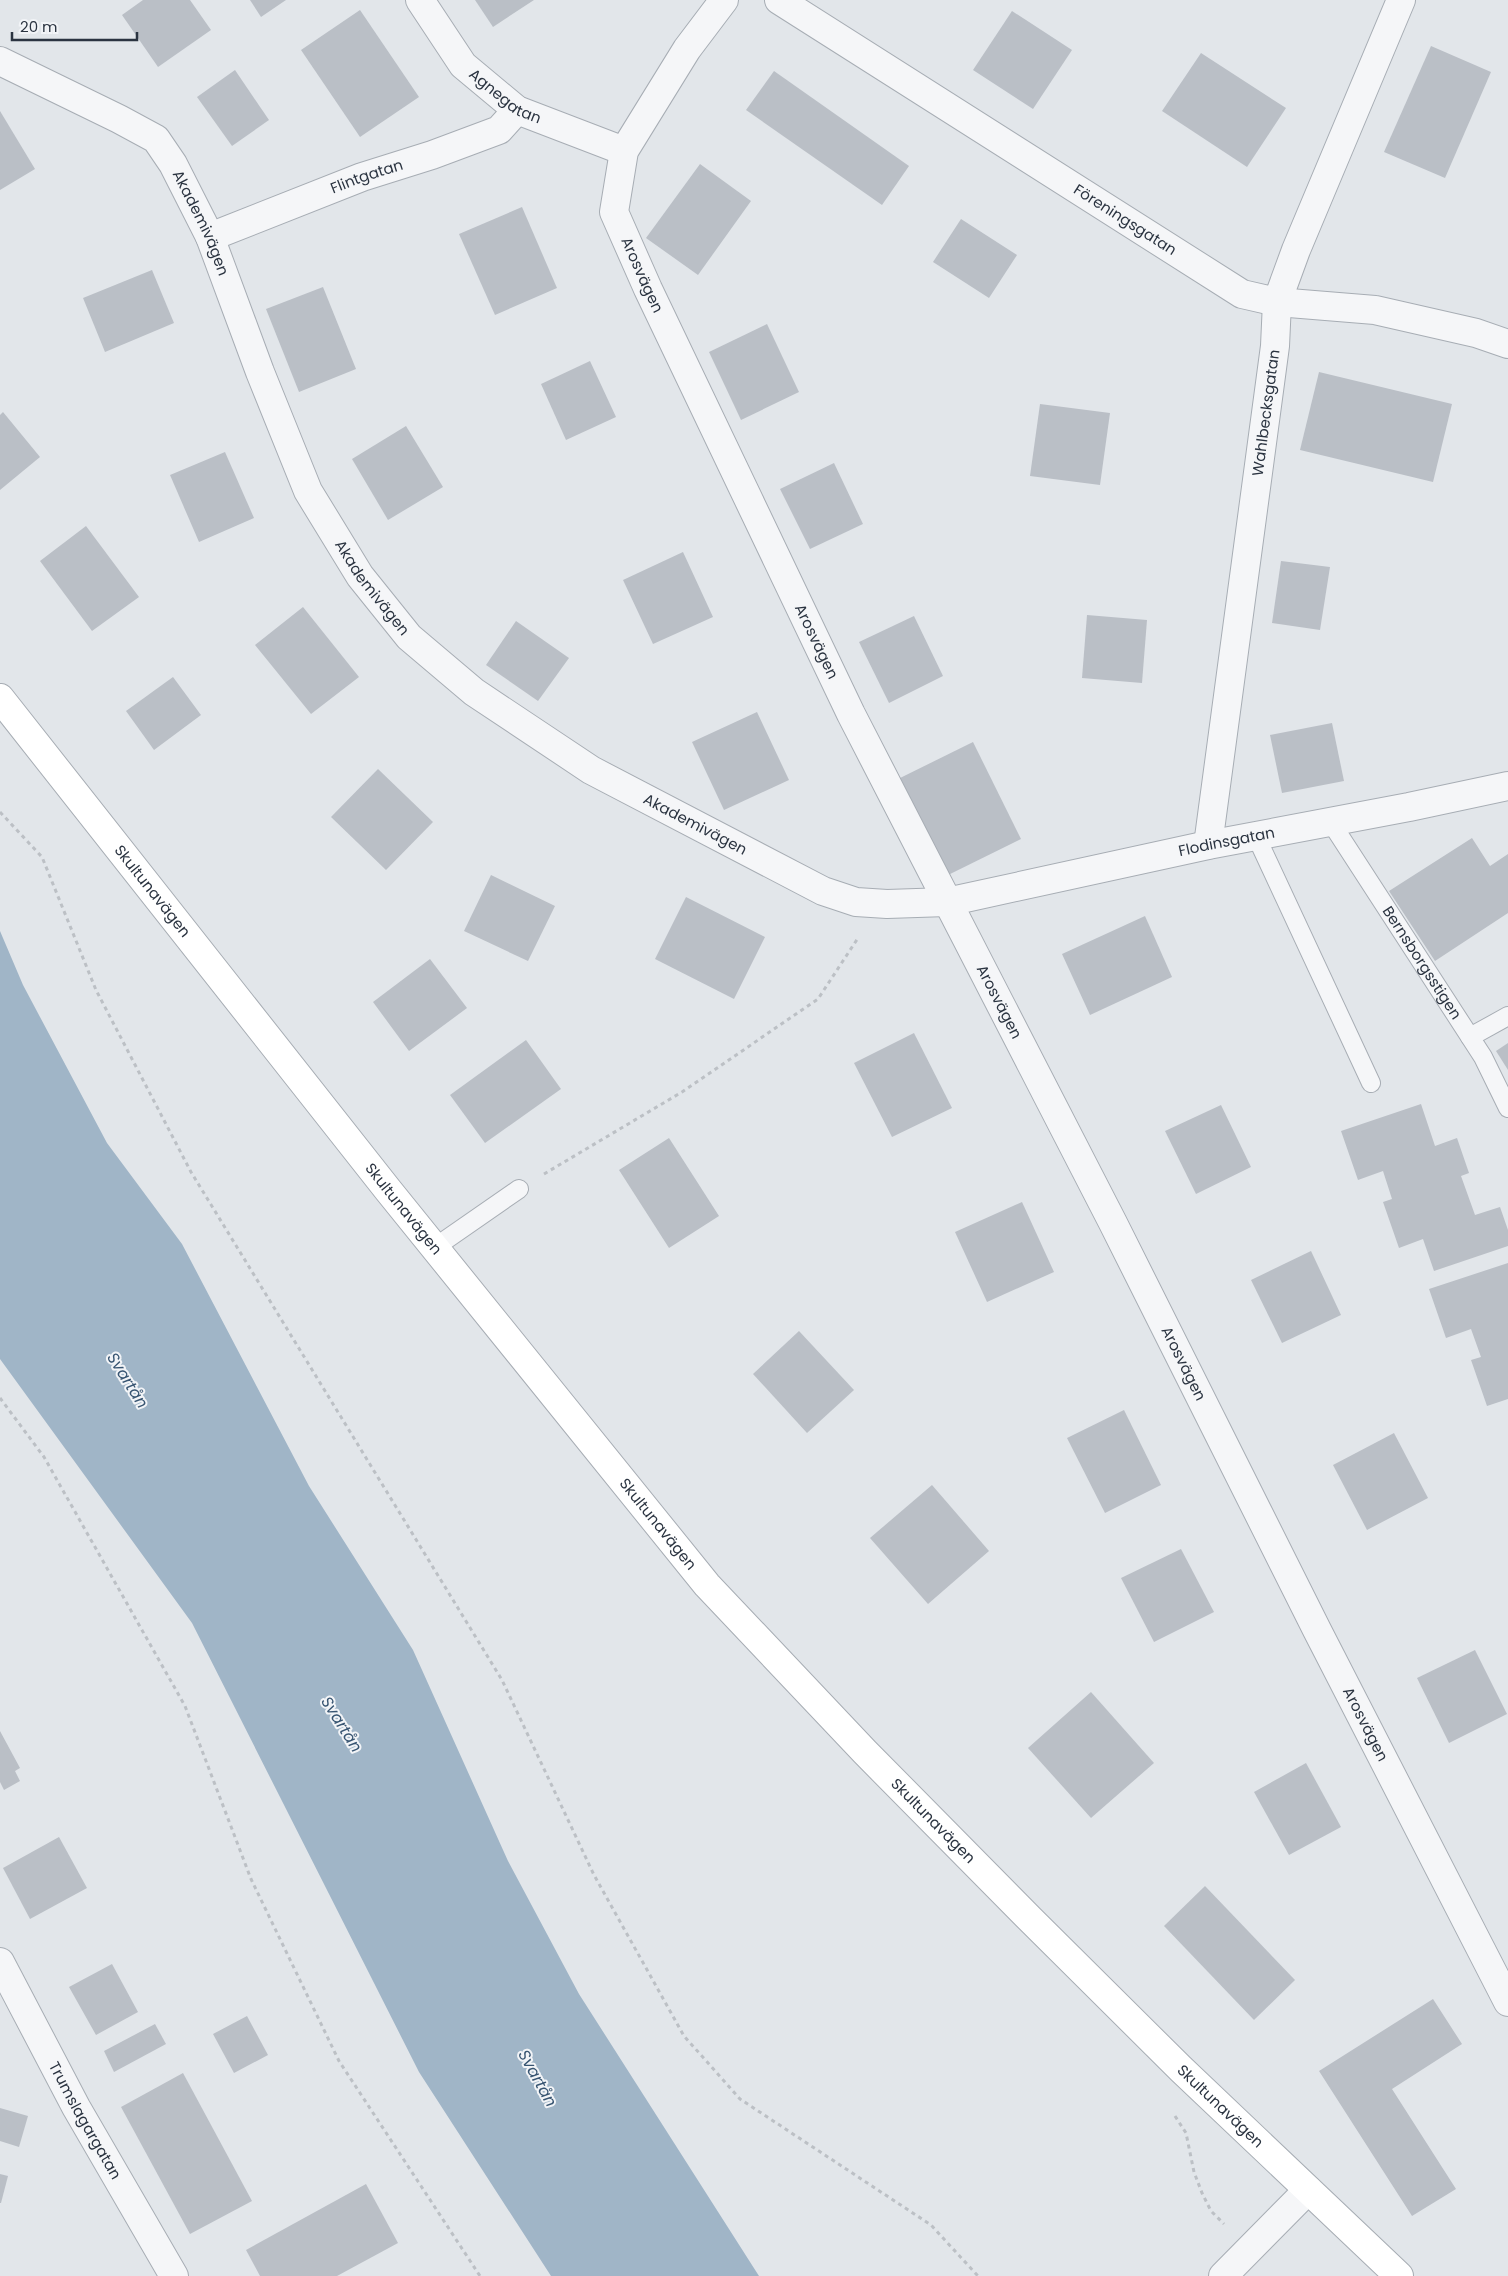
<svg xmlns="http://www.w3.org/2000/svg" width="1508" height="2276" font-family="Poppins,sans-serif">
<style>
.water{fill:#a0b5c7}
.building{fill:#babfc6}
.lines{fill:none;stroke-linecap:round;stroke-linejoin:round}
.lane-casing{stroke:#a7adb4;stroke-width:20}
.street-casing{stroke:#a7adb4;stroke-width:30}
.secondary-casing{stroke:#a7adb4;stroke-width:30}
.path{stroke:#bcc0c5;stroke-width:3;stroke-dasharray:4 4;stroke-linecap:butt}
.lane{stroke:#f5f6f8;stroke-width:18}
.street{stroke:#f5f6f8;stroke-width:28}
.secondary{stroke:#fff;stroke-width:28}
.labels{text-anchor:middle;stroke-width:4;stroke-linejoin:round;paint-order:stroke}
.street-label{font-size:15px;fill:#2b3441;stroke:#f2f4f7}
.water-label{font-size:16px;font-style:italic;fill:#385572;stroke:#f2f4f7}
</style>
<rect width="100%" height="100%" fill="#e2e6ea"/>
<path class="water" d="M0,931L23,985L107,1143L182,1244L309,1486L413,1650L508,1861L579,1994L759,2276H551L419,2072L192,1623L0,1359Z"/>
<g class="building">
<path d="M143,0H190L211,30L158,67L122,15Z"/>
<path d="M250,0H286L261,17Z"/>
<path d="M475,0H534L493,27Z"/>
<path d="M360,10L419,97L360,137L301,50Z"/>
<path d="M1012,11L1072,50L1033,109L973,70Z"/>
<path d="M1431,46L1491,72L1445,178L1384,152Z"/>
<path d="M1201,53L1286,108L1247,167L1162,111Z"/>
<path d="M235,70L269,120L232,146L197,97Z"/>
<path d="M774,71L909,166L882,205L746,110Z"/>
<path d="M0,111L35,169L0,190Z"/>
<path d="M700,164L751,201L698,275L646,238Z"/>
<path d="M522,207L557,288L495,315L459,234Z"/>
<path d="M961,219L1017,255L989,298L933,262Z"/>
<path d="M152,270L174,323L105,352L83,298Z"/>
<path d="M323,287L356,369L299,392L266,309Z"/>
<path d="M767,324L799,392L741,420L709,352Z"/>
<path d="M590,361L616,417L566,440L541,384Z"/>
<path d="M1319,372L1452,404L1433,482L1300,450Z"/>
<path d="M1040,404L1110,413L1100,485L1030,476Z"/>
<path d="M3,412L40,457L0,490V415Z"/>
<path d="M406,426L443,487L388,520L352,459Z"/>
<path d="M225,452L254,518L199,542L170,475Z"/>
<path d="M834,463L863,524L810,549L780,489Z"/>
<path d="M86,526L139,597L92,631L40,561Z"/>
<path d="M683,552L713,617L653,644L623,580Z"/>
<path d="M1281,561L1330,567L1320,630L1272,623Z"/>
<path d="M303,607L359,677L311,714L255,645Z"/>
<path d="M1087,615L1147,620L1142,683L1082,678Z"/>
<path d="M914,616L943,676L889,703L859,642Z"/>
<path d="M516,621L569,658L538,701L486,665Z"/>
<path d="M173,677L201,715L154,750L126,711Z"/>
<path d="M757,712L789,780L724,810L692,742Z"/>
<path d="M1332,723L1344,781L1282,793L1270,735Z"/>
<path d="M973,742L1021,839L942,878L894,781Z"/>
<path d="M378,769L433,822L386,870L331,817Z"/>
<path d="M1472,838L1490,866L1508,854V913L1435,961L1389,891Z"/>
<path d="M491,875L555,906L528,961L464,931Z"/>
<path d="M686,897L765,937L734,999L655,959Z"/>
<path d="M1145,916L1172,977L1090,1015L1062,954Z"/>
<path d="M430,959L467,1008L409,1051L373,1002Z"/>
<path d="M914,1033L952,1108L892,1137L854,1063Z"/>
<path d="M526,1040L561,1089L485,1143L450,1095Z"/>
<path d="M1508,1043V1070L1496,1051Z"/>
<path d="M1421,1104L1435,1146L1457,1138L1469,1173L1461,1176L1475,1215L1500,1207L1508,1230V1246L1434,1271L1423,1239L1399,1248L1383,1202L1392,1199L1383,1171L1358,1180L1341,1131Z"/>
<path d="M1221,1105L1251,1167L1196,1194L1165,1131Z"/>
<path d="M669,1138L719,1216L669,1248L619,1170Z"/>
<path d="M1022,1202L1054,1272L987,1302L955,1232Z"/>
<path d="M1311,1251L1341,1315L1282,1343L1251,1280Z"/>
<path d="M1508,1263V1399L1487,1406L1471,1360L1481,1357L1471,1329L1446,1338L1429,1289Z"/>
<path d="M799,1331L854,1390L807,1433L753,1374Z"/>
<path d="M1124,1410L1161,1485L1105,1513L1067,1438Z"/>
<path d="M1394,1433L1428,1498L1367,1530L1333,1465Z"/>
<path d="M932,1485L989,1551L928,1604L870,1538Z"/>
<path d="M1181,1549L1214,1612L1154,1642L1121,1578Z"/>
<path d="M1475,1650L1507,1714L1449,1743L1417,1678Z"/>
<path d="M1091,1692L1154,1763L1091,1818L1028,1748Z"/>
<path d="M0,1731L20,1768L15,1771L20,1781L4,1790L0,1782Z"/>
<path d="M1306,1763L1341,1827L1289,1855L1254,1792Z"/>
<path d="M59,1837L87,1888L30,1919L3,1868Z"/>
<path d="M1205,1886L1295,1980L1254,2020L1164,1926Z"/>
<path d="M112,1964L138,2012L96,2035L69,1987Z"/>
<path d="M1433,1999L1462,2044L1392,2089L1456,2189L1412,2216L1319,2071Z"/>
<path d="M247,2016L268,2055L234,2073L213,2034Z"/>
<path d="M155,2024L166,2044L114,2072L104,2051Z"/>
<path d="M183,2073L252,2201L190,2234L121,2107Z"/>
<path d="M0,2108L28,2116L19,2147L0,2141Z"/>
<path d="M0,2174L8,2176L1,2203H0Z"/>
<path d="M366,2184L398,2243L337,2276H260L246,2250Z"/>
</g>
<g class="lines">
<g class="lane-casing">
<g id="lane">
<path id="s1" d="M1330,821L1483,1057L1508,1108"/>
<path d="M1256,836L1371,1083"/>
<path d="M1470,1037L1508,1016"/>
<path d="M434,1248L519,1189"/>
</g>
</g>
<g class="street-casing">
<g id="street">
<path id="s2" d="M420,0L463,65L517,110L624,151"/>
<path id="s3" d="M724,0L687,49L624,151L614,212L648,289L851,714L1113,1223L1317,1630L1508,2002"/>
<path id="s4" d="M779,0L1242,294L1277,302L1375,310L1476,333L1508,344"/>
<path id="s5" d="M0,61L119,119L156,139L173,164L210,237L260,372L308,491L360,576L409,637L474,692L591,770L823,891L856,902L887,904L947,902L1208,845L1409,807L1508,786"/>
<path id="s6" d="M210,237L362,177L432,155L499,130L517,110"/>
<path id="s7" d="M1208,845L1275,346L1277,302L1296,250L1401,0"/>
<path id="s8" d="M0,1962L76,2107L174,2276"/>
<path d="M1223,2276L1308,2190"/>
</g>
</g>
<g class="secondary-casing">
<g id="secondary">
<path id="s9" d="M0,698L388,1190L707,1585L865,1752L1030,1919L1181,2069L1399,2276"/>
</g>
</g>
<g class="path">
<path d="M0,812L42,857L96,990L191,1172L502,1680L594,1875L684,2036L740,2099L931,2225L978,2276"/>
<path d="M544,1174L682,1092L818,999L858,938"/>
<path d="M0,1398L44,1457L185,1706L251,1879L339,2061L480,2276"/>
<path d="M1175,2116L1186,2133L1194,2172L1202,2193L1211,2211L1224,2224"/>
</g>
<use href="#lane" class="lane"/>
<use href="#street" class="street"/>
<use href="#secondary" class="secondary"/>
</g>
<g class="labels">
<g class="street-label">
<text dy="5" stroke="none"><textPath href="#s2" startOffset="131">Agnegatan</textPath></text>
<text dy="5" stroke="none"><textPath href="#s6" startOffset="168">Flintgatan</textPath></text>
<text dy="5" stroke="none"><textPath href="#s4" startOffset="410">Föreningsgatan</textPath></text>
<text dy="5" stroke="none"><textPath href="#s5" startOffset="270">Akademivägen</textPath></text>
<text dy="5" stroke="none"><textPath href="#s3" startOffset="312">Arosvägen</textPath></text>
<text dy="5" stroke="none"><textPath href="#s7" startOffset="436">Wahlbecksgatan</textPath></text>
<text dy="5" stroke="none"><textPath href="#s5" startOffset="675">Akademivägen</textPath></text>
<text dy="5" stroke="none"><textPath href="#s3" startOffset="718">Arosvägen</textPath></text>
<text dy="5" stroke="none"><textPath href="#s5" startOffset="1080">Akademivägen</textPath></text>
<text dy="5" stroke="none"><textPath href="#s5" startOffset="1636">Flodinsgatan</textPath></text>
<text dy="5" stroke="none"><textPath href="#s9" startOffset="246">Skultunavägen</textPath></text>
<text dy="5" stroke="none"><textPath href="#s1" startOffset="169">Bernsborgsstigen</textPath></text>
<text dy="5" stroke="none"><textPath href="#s3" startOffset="1122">Arosvägen</textPath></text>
<text dy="5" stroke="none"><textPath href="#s9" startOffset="651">Skultunavägen</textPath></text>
<text dy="5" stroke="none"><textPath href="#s3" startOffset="1528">Arosvägen</textPath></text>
<text dy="5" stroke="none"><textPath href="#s9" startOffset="1056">Skultunavägen</textPath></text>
<text dy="5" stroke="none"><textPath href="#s3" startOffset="1932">Arosvägen</textPath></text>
<text dy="5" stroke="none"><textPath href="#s9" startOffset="1461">Skultunavägen</textPath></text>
<text dy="5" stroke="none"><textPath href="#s9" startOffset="1866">Skultunavägen</textPath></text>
<text dy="5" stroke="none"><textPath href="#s8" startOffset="180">Trumslagargatan</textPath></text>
</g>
<g class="water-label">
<text transform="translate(128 1380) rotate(58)" y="6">Svartån</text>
<text transform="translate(342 1724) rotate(58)" y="6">Svartån</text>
<text transform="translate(538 2078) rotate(61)" y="6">Svartån</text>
</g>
</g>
<path d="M12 32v8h125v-8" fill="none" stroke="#2b3441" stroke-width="2.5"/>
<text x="20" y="32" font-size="15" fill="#2b3441" stroke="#f2f4f7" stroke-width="4" paint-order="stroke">20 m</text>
</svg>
